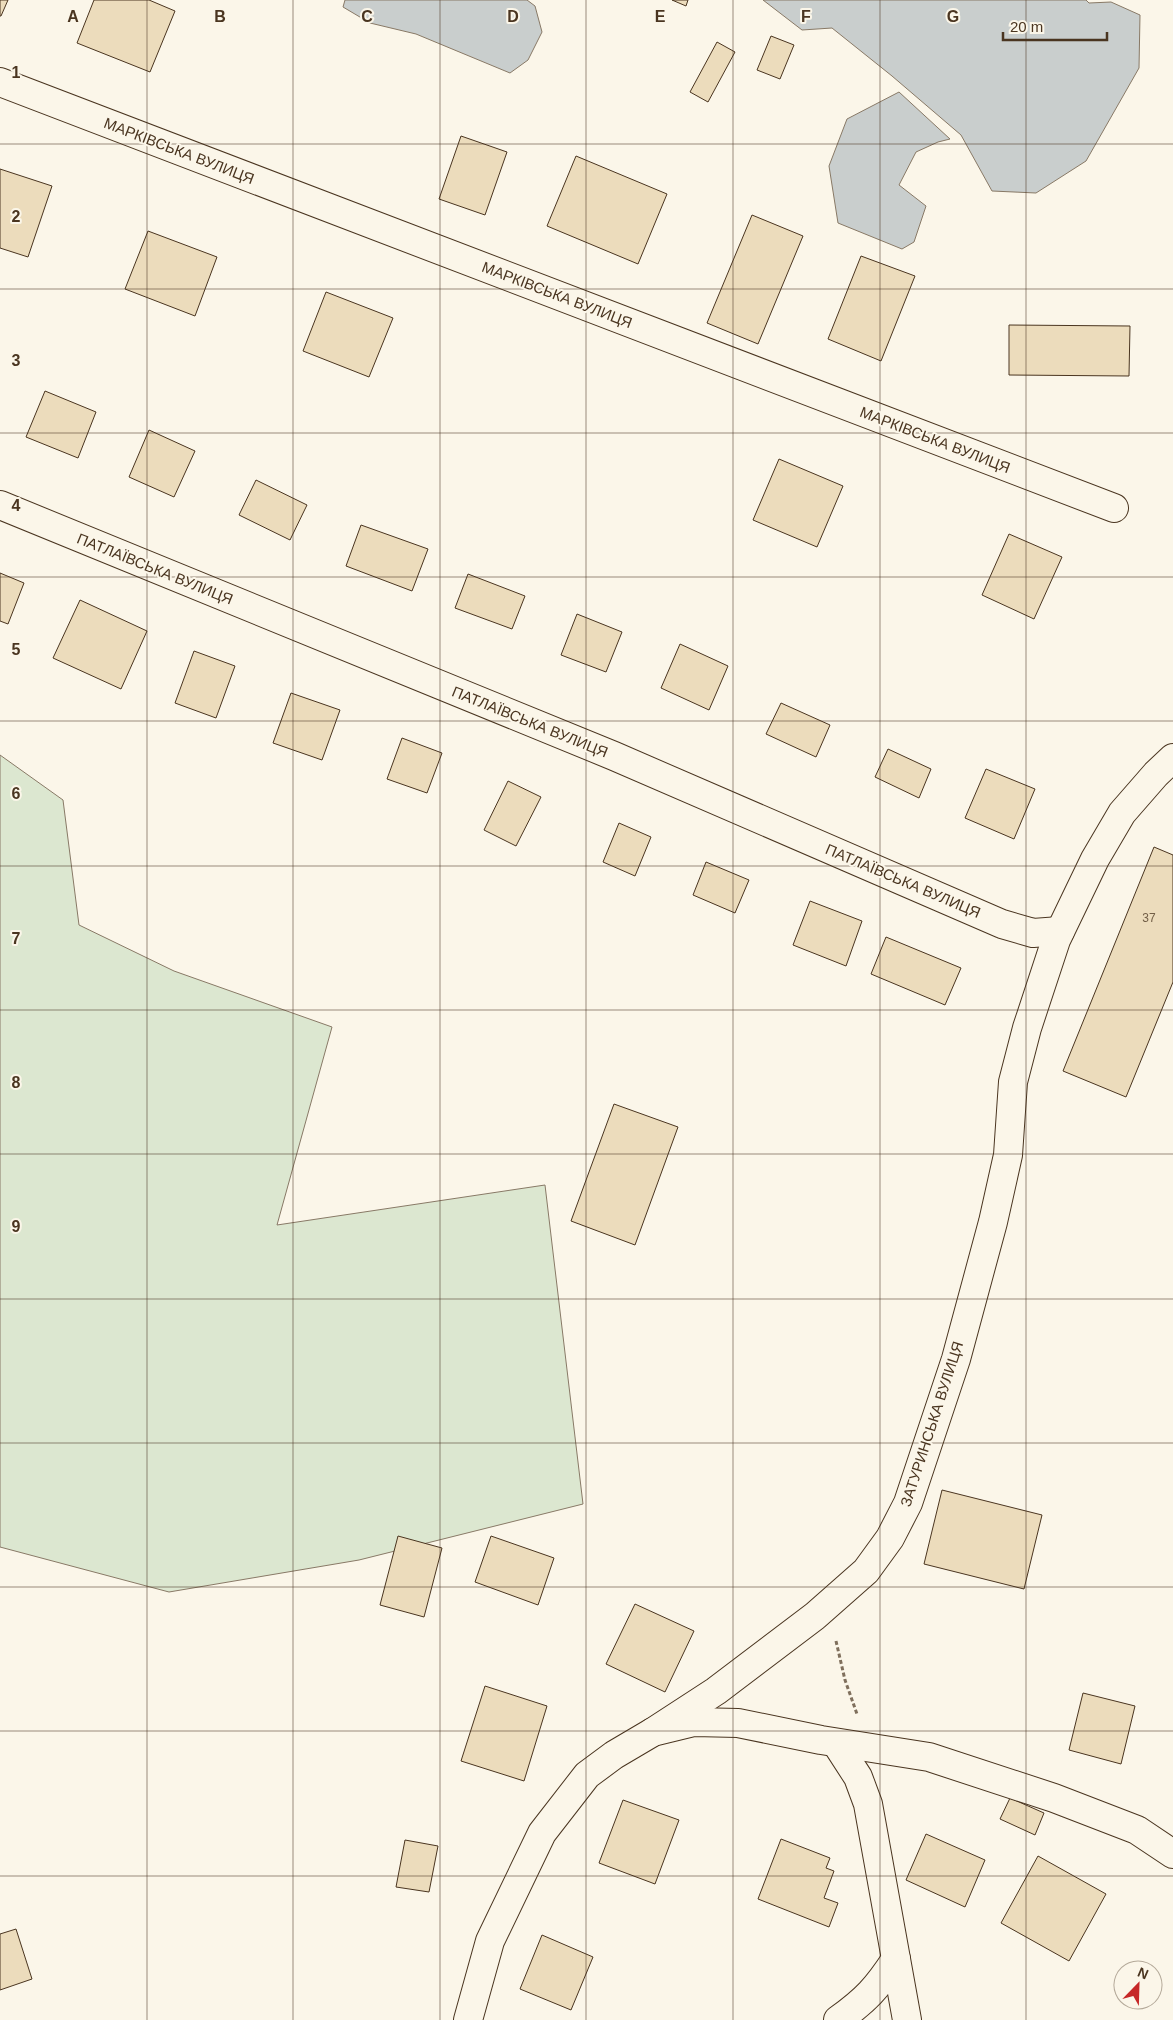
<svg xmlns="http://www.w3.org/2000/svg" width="1173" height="2020" font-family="Arial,sans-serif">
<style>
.green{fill:#dce7d0;stroke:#887966}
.water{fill:#c9cecd;stroke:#887966}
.building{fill:#ecdcbc;stroke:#4a3520}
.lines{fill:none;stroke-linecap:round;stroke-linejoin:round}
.minor-casing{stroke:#4a3520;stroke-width:30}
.path{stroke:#7f6f5c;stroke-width:3;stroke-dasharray:4 2.5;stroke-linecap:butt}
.minor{stroke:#fbf6e9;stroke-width:28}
.grid{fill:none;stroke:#4a3520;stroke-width:1;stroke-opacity:0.55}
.labels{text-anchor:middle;stroke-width:4;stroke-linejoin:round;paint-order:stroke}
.number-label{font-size:12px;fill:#725f47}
.street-label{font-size:15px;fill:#4a3520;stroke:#fbf6e9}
.grid-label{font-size:16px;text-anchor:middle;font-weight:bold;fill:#4a3520;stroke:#fbf6e9;stroke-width:4;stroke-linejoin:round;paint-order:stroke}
</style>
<rect width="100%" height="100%" fill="#fbf6e9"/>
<path class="green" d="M0,755L63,800L79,925L174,971L332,1027L277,1225L545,1185L583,1504L359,1560L169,1592L0,1547Z"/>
<g class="water">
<path d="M345,0H527L535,6L542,32L528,60L510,73L416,34L370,23L343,7Z"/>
<path d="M763,0H1086L1089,3L1111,2L1140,15L1139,68L1086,161L1036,193L992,191L961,135L892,76L832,28L802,30Z"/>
<path d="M899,92L950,139L938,142L916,152L899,185L926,206L914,242L902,249L838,223L829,166L847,119Z"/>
</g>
<g class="building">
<path d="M0,0H8L1,16H0Z"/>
<path d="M94,0H149L175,11L150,72L77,43Z"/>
<path d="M672,0H688L686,6Z"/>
<path d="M771,36L794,45L780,79L757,70Z"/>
<path d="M717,42L735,52L708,102L690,92Z"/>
<path d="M461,136L507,152L485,215L439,199Z"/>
<path d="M576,156L667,194L638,264L547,226Z"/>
<path d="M0,169L52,186L28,257L0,248Z"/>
<path d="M752,215L803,236L758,344L707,323Z"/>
<path d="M148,231L217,257L195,316L125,289Z"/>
<path d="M861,256L915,276L881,361L828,339Z"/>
<path d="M326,292L393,318L369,377L303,351Z"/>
<path d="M1009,325L1130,326L1129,376L1009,375Z"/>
<path d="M45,391L96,412L78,458L26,437Z"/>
<path d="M149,430L195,451L174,497L129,477Z"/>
<path d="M779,459L843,486L817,547L753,520Z"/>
<path d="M256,480L307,505L290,540L239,515Z"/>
<path d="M361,525L428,549L412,591L346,566Z"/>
<path d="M1009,534L1062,557L1034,619L982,595Z"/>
<path d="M0,573L24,583L8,624L0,621Z"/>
<path d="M468,574L525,596L512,629L455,608Z"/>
<path d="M80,600L147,631L121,689L53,658Z"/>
<path d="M577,614L622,632L606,672L561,655Z"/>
<path d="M680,644L728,666L709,710L661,688Z"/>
<path d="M194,651L235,666L216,718L175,703Z"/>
<path d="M291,693L340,710L322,760L273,743Z"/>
<path d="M781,703L830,725L816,757L766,734Z"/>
<path d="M402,738L442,753L427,793L387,779Z"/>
<path d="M888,749L931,769L919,798L875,777Z"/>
<path d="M986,769L1035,789L1014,839L965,818Z"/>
<path d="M508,781L541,797L516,846L484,830Z"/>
<path d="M619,823L651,837L635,876L603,862Z"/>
<path d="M1154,847L1173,855V982L1126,1097L1063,1071Z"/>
<path d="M706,862L749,880L735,913L693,895Z"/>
<path d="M810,901L862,921L846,966L793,945Z"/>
<path d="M886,937L961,968L945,1005L871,974Z"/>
<path d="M614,1104L678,1127L635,1245L571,1221Z"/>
<path d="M942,1490L1042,1515L1024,1589L924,1564Z"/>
<path d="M398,1536L442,1548L424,1617L380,1605Z"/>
<path d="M491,1536L554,1558L538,1605L475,1582Z"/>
<path d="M635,1604L694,1631L665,1692L606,1664Z"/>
<path d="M485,1686L547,1706L524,1781L461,1761Z"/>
<path d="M1083,1693L1135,1706L1121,1764L1069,1750Z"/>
<path d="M1010,1798L1044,1813L1035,1835L1000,1819Z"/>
<path d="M623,1800L679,1820L655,1884L599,1863Z"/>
<path d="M926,1834L985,1860L965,1907L906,1880Z"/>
<path d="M781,1839L830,1858L826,1868L834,1871L824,1898L838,1903L829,1927L758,1899Z"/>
<path d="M405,1840L438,1846L429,1892L396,1887Z"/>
<path d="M1038,1856L1106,1894L1069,1961L1001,1923Z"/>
<path d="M16,1929L32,1979L0,1990V1934Z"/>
<path d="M542,1935L593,1957L571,2010L520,1989Z"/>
</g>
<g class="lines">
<g class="minor-casing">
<g id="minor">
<path d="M0,82L1114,508"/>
<path d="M0,505L614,756L1002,924L1033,933L1060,931"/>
<path d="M653,1732L716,1691L815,1616L866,1571L890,1538L908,1503L956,1359L993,1222L1008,1155L1013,1082L1027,1028L1056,940L1095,859L1122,813L1156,774L1173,758"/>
<path d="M836,1743L858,1777L868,1804L907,2020"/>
<path d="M468,2020L490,1941L542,1833L587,1775L614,1755L653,1732L694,1722L738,1723L821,1740L929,1757L1054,1798L1137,1830L1173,1854"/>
<path d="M838,2020C866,2000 877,1988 896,1959"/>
</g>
</g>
<path class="path" d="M836,1641L845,1680L857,1714"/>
<use href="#minor" class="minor"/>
</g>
<path class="grid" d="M147,0V2020M293,0V2020M440,0V2020M586,0V2020M733,0V2020M880,0V2020M1026,0V2020M0,144H1173M0,289H1173M0,433H1173M0,577H1173M0,721H1173M0,866H1173M0,1010H1173M0,1154H1173M0,1299H1173M0,1443H1173M0,1587H1173M0,1731H1173M0,1876H1173"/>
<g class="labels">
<g class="number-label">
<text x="1149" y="922">37</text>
</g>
<g class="street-label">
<text transform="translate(179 151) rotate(21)" y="5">МАРКІВСЬКА ВУЛИЦЯ</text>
<text transform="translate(557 295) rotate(21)" y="5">МАРКІВСЬКА ВУЛИЦЯ</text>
<text transform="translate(935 440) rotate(21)" y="5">МАРКІВСЬКА ВУЛИЦЯ</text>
<text transform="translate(155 569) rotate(22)" y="5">ПАТЛАЇВСЬКА ВУЛИЦЯ</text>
<text transform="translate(530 722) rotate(22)" y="5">ПАТЛАЇВСЬКА ВУЛИЦЯ</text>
<text transform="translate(903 881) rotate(23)" y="5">ПАТЛАЇВСЬКА ВУЛИЦЯ</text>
<text transform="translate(932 1424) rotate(-72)" y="5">ЗАТУРИНСЬКА ВУЛИЦЯ</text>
</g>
</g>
<g class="grid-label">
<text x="73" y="22">A</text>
<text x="220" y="22">B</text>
<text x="367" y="22">C</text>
<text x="513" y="22">D</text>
<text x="660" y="22">E</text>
<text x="806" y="22">F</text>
<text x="953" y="22">G</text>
<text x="16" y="78">1</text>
<text x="16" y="222">2</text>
<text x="16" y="366">3</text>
<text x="16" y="511">4</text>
<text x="16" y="655">5</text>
<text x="16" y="799">6</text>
<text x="16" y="944">7</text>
<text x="16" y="1088">8</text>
<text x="16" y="1232">9</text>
</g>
<g transform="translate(1138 1985) rotate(23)"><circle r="24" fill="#fbf6e9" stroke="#b4a999"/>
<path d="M0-4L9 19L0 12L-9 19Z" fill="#c62828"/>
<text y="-8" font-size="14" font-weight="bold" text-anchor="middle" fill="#4a3520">N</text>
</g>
<path d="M1003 32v8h104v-8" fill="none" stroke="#4a3520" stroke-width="2.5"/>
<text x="1010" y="32" font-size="15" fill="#4a3520" stroke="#fbf6e9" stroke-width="4" paint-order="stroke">20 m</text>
</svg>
